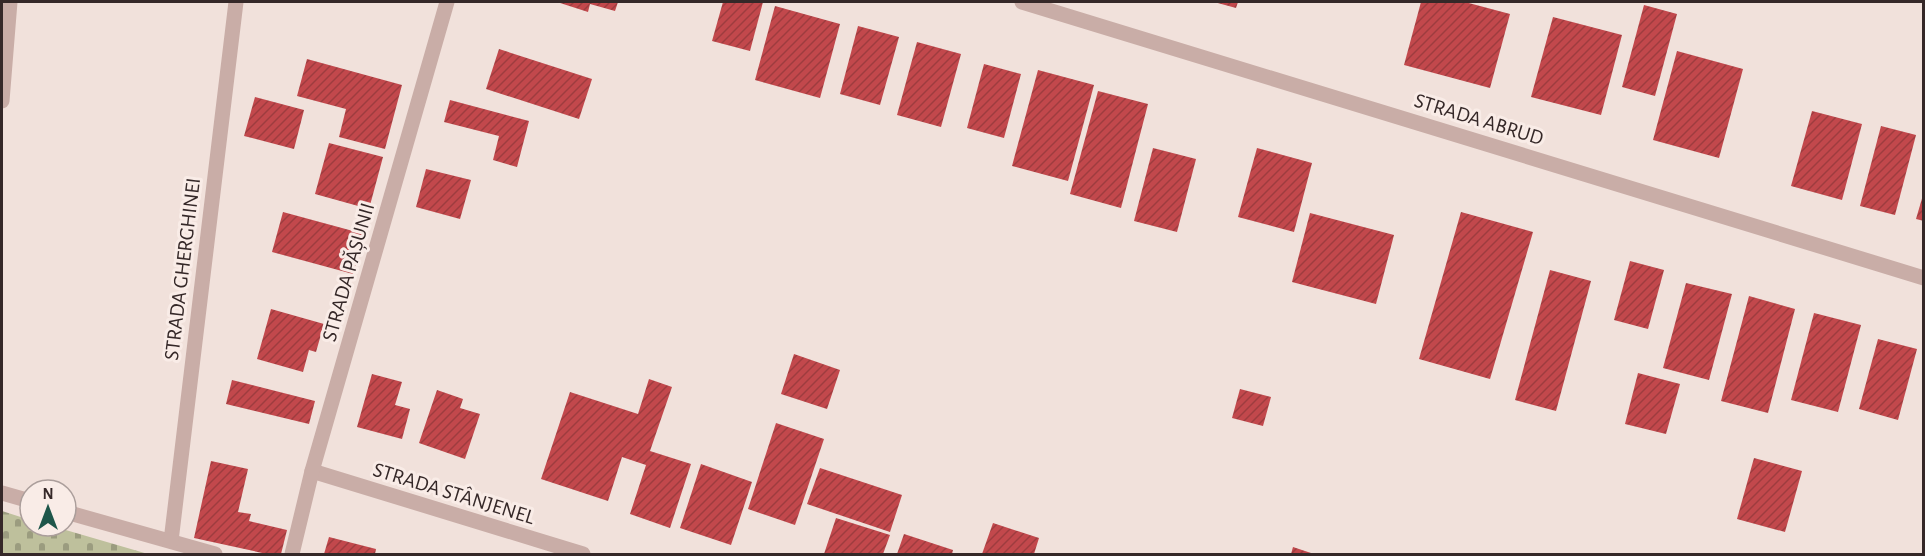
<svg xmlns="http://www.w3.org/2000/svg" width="1925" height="556" font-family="'Alegreya Sans',sans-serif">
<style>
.cemetery{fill:url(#cemetery-stones)}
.building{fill:url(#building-hatch)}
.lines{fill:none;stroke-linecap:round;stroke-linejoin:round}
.minor{stroke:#c9ada7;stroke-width:15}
.tertiary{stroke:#c9ada7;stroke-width:15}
.labels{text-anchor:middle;stroke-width:6;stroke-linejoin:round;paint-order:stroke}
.street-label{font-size:21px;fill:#352828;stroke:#f9ece7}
</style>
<defs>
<pattern id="cemetery-stones" width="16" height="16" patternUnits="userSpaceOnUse" patternTransform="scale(1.5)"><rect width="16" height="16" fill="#bec09c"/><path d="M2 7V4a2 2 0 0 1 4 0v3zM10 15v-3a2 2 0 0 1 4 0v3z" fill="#9b9c7f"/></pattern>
<pattern id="building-hatch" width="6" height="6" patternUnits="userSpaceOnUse" patternTransform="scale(1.5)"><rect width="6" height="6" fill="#c2484c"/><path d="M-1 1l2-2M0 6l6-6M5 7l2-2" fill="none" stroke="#9e3c3f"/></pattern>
</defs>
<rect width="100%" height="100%" fill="#f1e1db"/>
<path class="cemetery" d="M2,511L30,520V526H52L148,554H2Z"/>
<g class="building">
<path d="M557,2H618L615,11L590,4L588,12Z"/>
<path d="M723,2H763L750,51L712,41Z"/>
<path d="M1214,2H1238L1236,8Z"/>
<path d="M1421,2H1465L1510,14L1490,88L1404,65Z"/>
<path d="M1644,5L1677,14L1655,96L1622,87Z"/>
<path d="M775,6L840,24L820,98L755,80Z"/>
<path d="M1553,17L1622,35L1601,115L1531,97Z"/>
<path d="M858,26L899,37L880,105L840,94Z"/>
<path d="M917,42L961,54L941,127L897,115Z"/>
<path d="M499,49L592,79L579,119L486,89Z"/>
<path d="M1677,51L1743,69L1719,158L1653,140Z"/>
<path d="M307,59L402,85L385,149L339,137L346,109L297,96Z"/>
<path d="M984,64L1021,74L1004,138L967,128Z"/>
<path d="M1038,70L1094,85L1068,181L1012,166Z"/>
<path d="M1098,91L1148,104L1121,208L1070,194Z"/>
<path d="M255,97L304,110L294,149L244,136Z"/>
<path d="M450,100L529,121L517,167L493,160L499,136L444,122Z"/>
<path d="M1812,111L1862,124L1842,200L1791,186Z"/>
<path d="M1881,126L1916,135L1895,215L1860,206Z"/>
<path d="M329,143L383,157L369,209L315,194Z"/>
<path d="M1153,148L1196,159L1177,232L1134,221Z"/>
<path d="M1257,148L1312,163L1294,232L1238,217Z"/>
<path d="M426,169L471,180L460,219L416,207Z"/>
<path d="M1923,195H1924V221L1916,219Z"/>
<path d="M283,212L364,234L353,274L272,252Z"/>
<path d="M1461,212L1533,232L1490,379L1419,359Z"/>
<path d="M1310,213L1394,235L1376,304L1292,282Z"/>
<path d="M1630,261L1664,270L1648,329L1614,320Z"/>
<path d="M1550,270L1591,281L1556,411L1515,400Z"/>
<path d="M1686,283L1732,294L1709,380L1663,368Z"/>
<path d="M1749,296L1795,309L1768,413L1721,401Z"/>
<path d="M271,309L324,324L316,352L309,350L303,372L257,359Z"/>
<path d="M1814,313L1861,325L1838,412L1791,400Z"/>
<path d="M1878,339L1917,349L1898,420L1859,409Z"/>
<path d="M794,354L840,370L827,409L781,394Z"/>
<path d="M1638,373L1680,384L1666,434L1625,424Z"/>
<path d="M372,374L402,382L395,405L410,409L402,439L357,427Z"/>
<path d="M649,379L672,387L650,451L691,464L670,528L630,514L646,465L622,457L608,501L541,479L570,392L638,414Z"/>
<path d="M232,380L315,401L309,424L226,404Z"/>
<path d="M1240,389L1271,397L1263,426L1232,418Z"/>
<path d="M437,390L463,399L460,408L480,414L465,459L419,443Z"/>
<path d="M776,423L824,439L795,525L748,509Z"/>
<path d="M1754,458L1802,471L1785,532L1737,519Z"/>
<path d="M211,461L248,469L238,512L251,514L249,521L287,530L281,554H267L194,538Z"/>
<path d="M701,464L752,482L731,545L680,528Z"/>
<path d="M820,468L902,495L890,532L807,504Z"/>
<path d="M836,518L890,535L883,554H824Z"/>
<path d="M993,523L1039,538L1034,554H982Z"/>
<path d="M904,534L953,550L952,554H897Z"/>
<path d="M329,537L376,549L375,554H324Z"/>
<path d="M1293,547L1314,554H1291Z"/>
</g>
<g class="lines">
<g class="minor">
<path d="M1022,2L1924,278"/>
<path d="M2,101L10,2"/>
<path d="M312,471L583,554"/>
<path d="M2,493L30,501"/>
<path d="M66,512L215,554"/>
<path d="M171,541L236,2"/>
</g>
<path class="tertiary" d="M292,554L312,471L447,2"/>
</g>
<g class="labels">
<g class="street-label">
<text transform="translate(1479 119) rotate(17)" y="7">STRADA ABRUD</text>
<text transform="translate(182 269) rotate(-83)" y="7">STRADA GHERGHINEI</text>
<text transform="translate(348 272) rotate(-74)" y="7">STRADA PĂȘUNII</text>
<text transform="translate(454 493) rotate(17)" y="7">STRADA STÂNJENEL</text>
</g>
</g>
<rect width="1925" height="556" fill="none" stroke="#352828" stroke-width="6"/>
<g transform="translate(48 508)"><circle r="28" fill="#f9ece7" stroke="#ab9e9b" stroke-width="1.5"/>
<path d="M0-4.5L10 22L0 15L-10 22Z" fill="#1e564a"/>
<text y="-9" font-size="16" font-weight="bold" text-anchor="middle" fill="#352828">N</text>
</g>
</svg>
